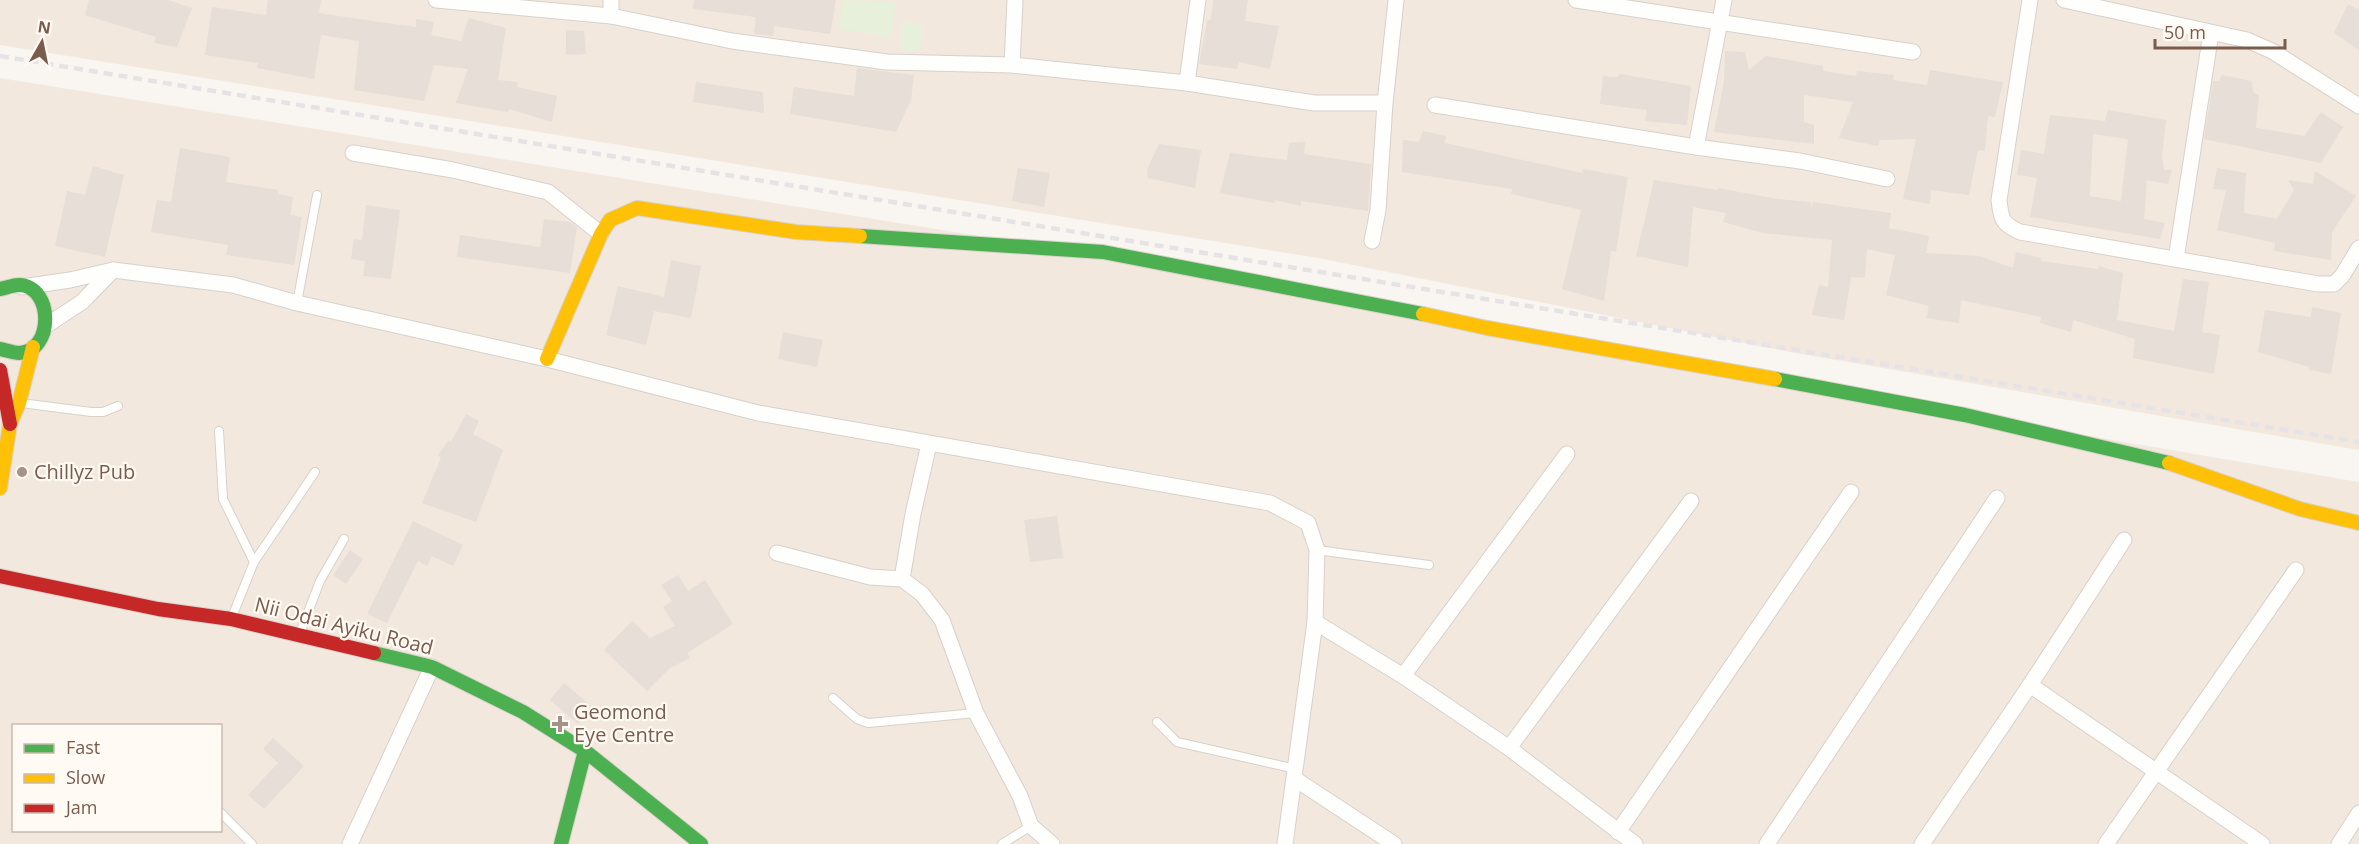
<svg xmlns="http://www.w3.org/2000/svg" width="2359" height="844" font-family="'Open Sans',sans-serif">
<style>
.residential{fill:#f2e8de;fill-rule:evenodd}
.green{fill:#e7f0db}
.building{fill:#e6ded7;fill-rule:evenodd}
.lines{fill:none;stroke-linecap:round;stroke-linejoin:round}
.lane-casing{stroke:#d7d1cb;stroke-width:10}
.street-casing{stroke:#d7d1cb;stroke-width:17}
.fast-casing{stroke:#d9d2cb;stroke-width:16}
.slow-casing{stroke:#d9d2cb;stroke-width:16}
.jam-casing{stroke:#d9d2cb;stroke-width:16}
.lane{stroke:#fefefd;stroke-width:8}
.street{stroke:#fefefd;stroke-width:15}
.fast{stroke:#4caf50;stroke-width:14}
.slow{stroke:#ffc107;stroke-width:14}
.jam{stroke:#c62828;stroke-width:14}
.rail{stroke:#e6e3e7;stroke-width:4.5;stroke-dasharray:9 6;stroke-linecap:butt}
.poi-dot{fill:#a69286;stroke:#fffaf3;stroke-width:2}
.labels{text-anchor:middle;stroke-width:4.5;stroke-linejoin:round;paint-order:stroke}
.poi-label{font-size:20px;fill:#7a5c4d;stroke:#fffaf3;text-anchor:start}
.street-label{font-size:20px;fill:#7a5c4d;stroke:#fffaf3}
</style>
<rect width="100%" height="100%" fill="#f9f5f0"/>
<g class="residential">
<path d="M0,0H2359V450L1790,352L1318,258L0,45Z"/>
<path d="M0,78L1301,288L1772,382L2359,482V844H0ZM14,726H220V830H14Z"/>
</g>
<g class="green">
<path d="M843,0L896,2L891,37L838,29Z"/>
<path d="M903,22L923,24L919,52L900,49Z"/>
</g>
<g class="building">
<path d="M89,0H168L192,8L177,47L154,43L156,37L85,15Z"/>
<path d="M268,0H321L319,13L386,23L416,27V19L434,22L431,35L461,41L469,18L506,28L498,80L518,82L517,87L557,96L552,122L509,109L508,112L456,103L468,69L434,65L424,101L354,90L359,41L321,35L314,79L257,68L258,63L205,55L212,7L266,15Z"/>
<path d="M694,0H836L830,34L774,26L773,36L754,34L756,17L693,9Z"/>
<path d="M1213,0H1248L1245,21L1279,26L1270,69L1239,62L1237,69L1199,64L1207,21L1211,19Z"/>
<path d="M2348,4L2359,10V50L2334,33Z"/>
<path d="M566,30L584,31L586,54L566,55Z"/>
<path d="M1725,51L1745,52L1749,70L1766,56L1823,66V71L1856,76L1857,71L1894,75L1893,80L1927,85L1930,70L2003,82L1995,117L1988,116L1985,151L1978,150L1969,195L1931,190L1930,204L1903,199L1916,139L1880,140L1878,146L1839,138L1853,102L1804,95V122L1814,125V144L1714,132L1724,82Z"/>
<path d="M857,68L914,75L911,100L896,132L790,114L794,87L854,96Z"/>
<path d="M1620,74L1691,86L1687,125L1645,121L1647,110L1600,104L1603,76L1617,77Z"/>
<path d="M2222,75L2252,81L2253,92L2259,95L2256,128L2304,136L2321,112L2343,127L2321,163L2204,139L2213,81H2219Z"/>
<path d="M696,82L763,92L764,113L693,102Z"/>
<path d="M2108,110L2166,120L2162,156L2164,170H2172L2168,184L2147,180L2144,219L2165,223L2160,239L2030,217L2037,178L2017,175L2021,150L2044,154L2050,115L2105,121ZM2093,134L2128,139L2121,201L2090,196Z"/>
<path d="M1423,131L1446,136L1445,143L1582,173L1583,169L1628,177L1616,252L1611,251L1604,301L1562,289L1581,210L1511,194L1512,189L1402,172L1403,140L1419,142Z"/>
<path d="M1305,142L1304,154L1371,164L1368,211L1301,201V206L1275,200V203L1220,193L1230,153L1287,160L1289,143Z"/>
<path d="M1159,144L1201,150L1195,188L1148,178L1147,170Z"/>
<path d="M180,148L230,157L226,182L278,190V194L293,197L290,215L302,217L294,265L226,255L228,245L151,232L157,200L171,202Z"/>
<path d="M93,166L124,175L105,257L55,246L67,191L85,195Z"/>
<path d="M1018,168L1050,173L1044,207L1012,201Z"/>
<path d="M2217,168L2246,173L2244,213L2277,219L2294,190L2288,180L2313,184L2315,171L2356,196L2332,232L2331,260L2274,251L2275,243L2217,230L2226,190L2213,189Z"/>
<path d="M1654,180L1718,190V188L1777,199L1811,202V208L1813,202L1891,213L1889,228L1929,236L1926,253L1979,256L2013,268L2016,252L2041,258V261L2098,269L2099,266L2123,273L2117,320L2174,331L2183,279L2209,282L2202,332L2220,335L2214,374L2133,358L2135,339L2073,320L2071,332L2040,323L2041,317L1961,300L1959,323L1926,318L1929,306L1886,295L1895,255L1867,249L1865,278L1851,277L1844,320L1812,315L1819,285L1828,287L1832,240L1763,233L1723,222L1726,213L1693,207L1688,267L1636,256Z"/>
<path d="M366,205L400,210L391,279L363,276L365,261L351,259L354,239L362,240Z"/>
<path d="M544,219L570,222L577,227L570,273L457,257L460,235L540,247Z"/>
<path d="M671,260L701,266L691,318L654,311L646,345L606,335L618,286L664,297Z"/>
<path d="M2312,307L2341,313L2331,374L2309,370V367L2258,352L2265,310L2311,317Z"/>
<path d="M783,332L823,340L817,367L778,359Z"/>
<path d="M466,414L479,421L473,434L503,450L476,522L422,503L441,458L438,455L449,440L451,442Z"/>
<path d="M1057,516L1063,558L1030,562L1024,520Z"/>
<path d="M413,521L463,545L453,566L432,556L427,566L418,561L387,623L367,614Z"/>
<path d="M350,550L363,559L346,584L333,575Z"/>
<path d="M678,575L688,591L705,580L733,624L687,653L690,658L670,668L647,691L604,650L632,621L650,638L675,626L663,607L672,601L661,585Z"/>
<path d="M564,683L592,707L578,724L550,700Z"/>
<path d="M273,738L304,766L264,809L248,795L278,763L263,749Z"/>
</g>
<g class="lines">
<g class="lane-casing">
<g id="lane">
<path d="M297,303L317,195"/>
<path d="M21,403L91,412H103L118,406"/>
<path d="M219,431L223,499L254,562"/>
<path d="M1317,550L1429,565"/>
<path d="M232,617L254,562L315,472"/>
<path d="M300,633L320,581L344,539"/>
<path d="M833,698L857,719L868,723L976,713"/>
<path d="M1157,722L1177,742L1296,769"/>
<path d="M220,812L252,844"/>
<path d="M1002,844L1031,826"/>
</g>
</g>
<g class="street-casing">
<g id="street">
<path d="M436,0L611,16L732,41L887,62L1012,65L1187,83L1314,103H1385"/>
<path d="M1576,0L1913,52"/>
<path d="M2030,0L1999,200C2001,219 2002,224 2020,232L2318,284H2334L2342,276L2359,248"/>
<path d="M2064,0L2247,40L2272,51L2359,106"/>
<path d="M611,16V0"/>
<path d="M1012,65L1015,0"/>
<path d="M1187,83L1198,0"/>
<path d="M1435,105L1696,147L1800,161L1887,179"/>
<path d="M1696,147L1724,0"/>
<path d="M353,153L453,170L548,192L601,234"/>
<path d="M1372,241L1378,210L1385,103L1396,0"/>
<path d="M2176,259L2211,33"/>
<path d="M22,287L70,280L113,270L233,285L297,303L547,359L758,413L1270,503L1308,523L1317,550L1315,622L1285,844"/>
<path d="M47,325L82,302L113,270"/>
<path d="M777,553L870,577L902,579L922,594L942,620L976,713L1020,796L1031,826L1052,844"/>
<path d="M902,579L913,514L929,444"/>
<path d="M1315,622L1403,676L1509,748L1635,844"/>
<path d="M1403,676L1567,454"/>
<path d="M2030,685L2262,844"/>
<path d="M1509,748L1691,501"/>
<path d="M1295,779L1394,844"/>
<path d="M1618,832L1851,492"/>
<path d="M350,844L432,667"/>
<path d="M1767,844L1997,498"/>
<path d="M1922,844L2030,685L2124,540"/>
<path d="M2106,844L2296,570"/>
<path d="M2339,844L2359,813"/>
</g>
</g>
<g class="fast-casing">
<g id="fast">
<path d="M860,236L1103,252L1423,314"/>
<path d="M0,289C6,288 13,285 19,285C54,286 54,352 19,353C13,353 6,350 0,349"/>
<path d="M1775,379L1965,415L2169,463"/>
<path d="M374,653L432,667L523,712L585,751L701,844"/>
<path d="M561,844L585,751"/>
</g>
</g>
<g class="slow-casing">
<g id="slow">
<path d="M1423,314L1487,328L1775,379"/>
<path d="M547,359L601,234L610,220L637,208L796,232L860,236"/>
<path d="M2169,463L2300,509L2359,523"/>
<path d="M0,488L10,424L19,403L33,347"/>
</g>
</g>
<g class="jam-casing">
<g id="jam">
<path d="M0,370L10,424"/>
<path d="M0,576L158,609L231,619L374,653"/>
</g>
</g>
<use href="#lane" class="lane"/>
<use href="#street" class="street"/>
<use href="#fast" class="fast"/>
<use href="#slow" class="slow"/>
<use href="#jam" class="jam"/>
<path class="rail" d="M0,56L2359,442"/>
</g>
<g class="poi-dot">
<circle cx="22" cy="472" r="6"/>
<path d="M557 715h6v6h6v6h-6v6h-6v-6h-6v-6h6z"/>
</g>
<g class="labels">
<g class="poi-label">
<text x="34" y="479">Chillyz Pub</text>
<text x="574" y="719">Geomond<tspan x="574" dy="23">Eye Centre</tspan></text>
</g>
<g class="street-label">
<text transform="translate(344 626) rotate(14)" y="7">Nii Odai Ayiku Road</text>
</g>
</g>
<rect x="12" y="724" width="210" height="108" fill="#fffaf3" stroke="#cabbb1" stroke-width="1.5"/>
<rect x="24" y="744" width="30" height="9" fill="#4caf50" stroke="#cabbb1" stroke-width="1.5"/>
<text x="66" y="754" font-size="18" fill="#7a5c4d">Fast</text>
<rect x="24" y="774" width="30" height="9" fill="#ffc107" stroke="#cabbb1" stroke-width="1.5"/>
<text x="66" y="784" font-size="18" fill="#7a5c4d">Slow</text>
<rect x="24" y="804" width="30" height="9" fill="#c62828" stroke="#cabbb1" stroke-width="1.5"/>
<text x="66" y="814" font-size="18" fill="#7a5c4d">Jam</text>
<g transform="translate(42 42) rotate(9)" stroke="#fffaf3" stroke-width="4.5" paint-order="stroke">
<path d="M0-4.5L10 22L0 15L-10 22Z" fill="#7a5c4d"/>
<text y="-9" font-size="16" font-weight="bold" text-anchor="middle" fill="#7a5c4d">N</text>
</g>
<path d="M2155 39v9h130v-9" fill="none" stroke="#7a5c4d" stroke-width="3"/>
<text x="2164" y="39" font-size="18" fill="#7a5c4d" stroke="#fffaf3" stroke-width="4.5" paint-order="stroke">50 m</text>
</svg>
